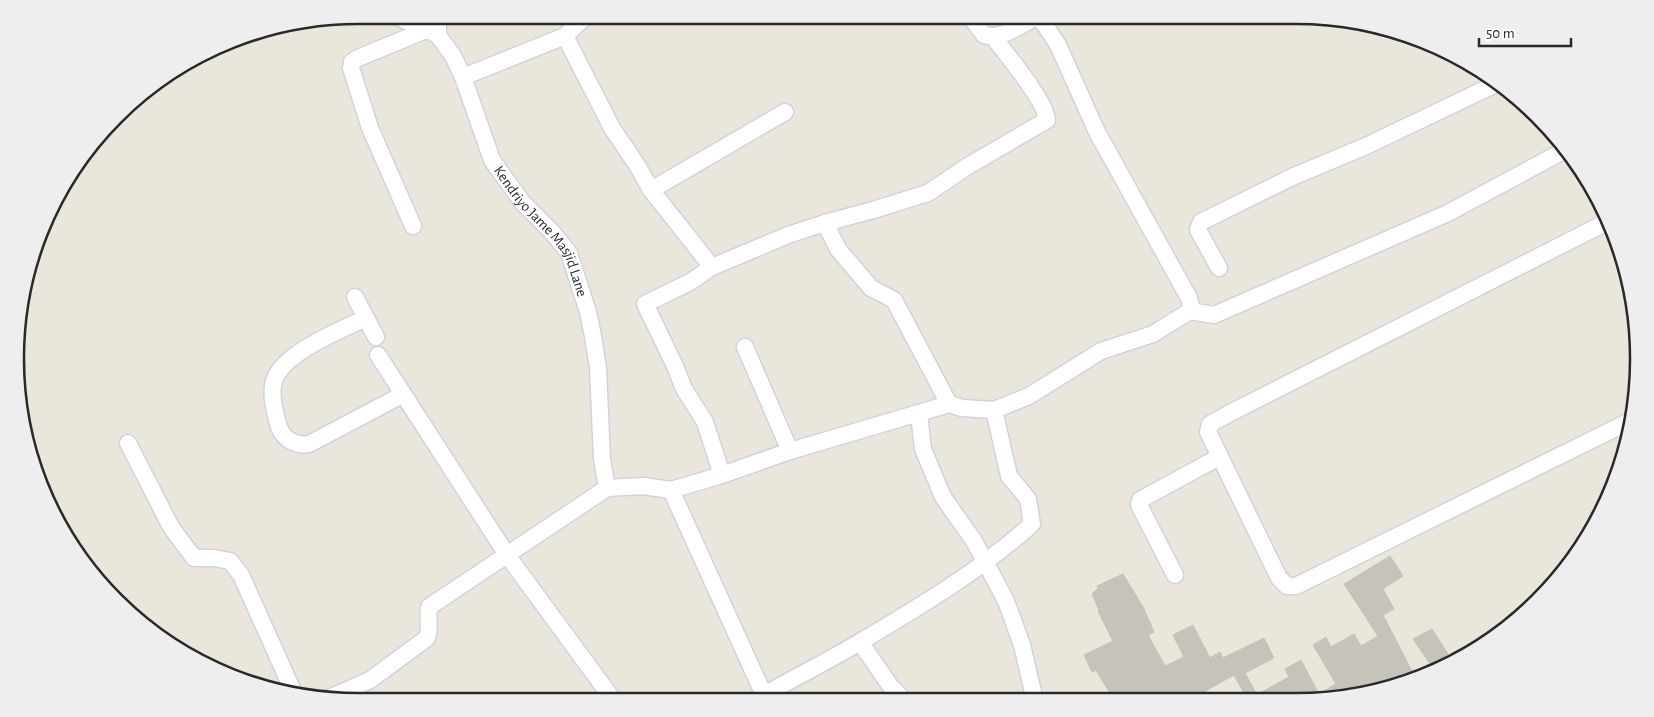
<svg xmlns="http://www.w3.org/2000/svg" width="1654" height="717" font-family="'Alegreya Sans',sans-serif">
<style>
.building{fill:#c6c3bb;stroke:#c6c2b6}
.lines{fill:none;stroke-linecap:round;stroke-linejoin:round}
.minor-casing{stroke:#d1d2e1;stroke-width:19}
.minor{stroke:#fff;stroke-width:16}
.labels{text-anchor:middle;stroke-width:5;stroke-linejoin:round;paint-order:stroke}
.street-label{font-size:15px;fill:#292929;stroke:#fff}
.rim{fill:none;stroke:#292929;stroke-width:2.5}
</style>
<rect width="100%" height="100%" fill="#ebe6dc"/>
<g class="building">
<path d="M1390,556L1403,576L1383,589L1394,609L1383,615L1416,679L1341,699H1249L1289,677L1285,669L1301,660L1319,694L1336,684L1313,645L1326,637L1331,647L1354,634L1361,646L1378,636L1344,584Z"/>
<path d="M1123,574L1143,607L1154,632L1148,635L1165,666L1184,657L1173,635L1193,625L1210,658L1220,652L1223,658L1264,638L1274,658L1245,673L1257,695L1247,699L1234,675L1191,699L1114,700L1096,670L1092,672L1084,655L1113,641L1098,611L1099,610L1092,594L1098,588L1097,586Z"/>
<path d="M1432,629L1448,654L1430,664L1413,639Z"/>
</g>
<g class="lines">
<g class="minor-casing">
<g id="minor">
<path id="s1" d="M393,15L438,35L453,56L463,77L492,160L522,202L552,232L569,253L588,312L593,336L598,368L602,459L607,488"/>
<path d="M438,35V15"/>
<path d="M565,36L612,128L637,165L651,190L712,267"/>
<path d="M463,77L565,36L587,15"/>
<path d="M651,190L785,112"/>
<path d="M1609,221L1234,411L1210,424L1208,432L1279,578L1287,586H1296L1632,420"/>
<path d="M825,223L838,249L871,288L894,300L949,404"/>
<path d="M413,226L370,128L351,68L352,62L358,58L426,30"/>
<path d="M1219,268L1198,230L1201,222L1292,177L1366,146L1498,83"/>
<path d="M355,297L376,337"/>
<path d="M1190,311L1214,315L1448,213L1567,149"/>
<path d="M366,318C341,330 276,355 273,386C271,399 275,414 279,427C284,440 296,446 309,444L402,395"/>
<path d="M745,347L790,451"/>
<path d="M378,355L507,555L614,701"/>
<path d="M919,414L923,449L943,497L974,541L1006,601L1022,645L1033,692L1036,700"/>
<path d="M128,443L171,527L194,558H214L230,561L241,575L293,691"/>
<path d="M722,475L705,422L684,389L675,366L645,304L690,282L712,267L788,235L825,223L873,210L928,193L968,166L1047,120C1046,101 1007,55 994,38"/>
<path d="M671,490L764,695"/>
<path d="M1175,575L1139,505L1140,500L1219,457"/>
<path d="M860,642L891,687L904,700"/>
<path d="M331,697L370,680L427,638C431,630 427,617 429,607L607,488L643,486L671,490L722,475L790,451L949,404L962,408L994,410L1029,396L1101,351L1153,334L1190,311L1191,306L1189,298L1097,132L1058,45L1045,25L1037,17C1019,25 1003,40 984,35L969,15"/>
<path d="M754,701C789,680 825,663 860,642C919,607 981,570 1032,524L1028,499L1009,476L994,410"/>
</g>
</g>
<use href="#minor" class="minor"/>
</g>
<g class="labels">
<g class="street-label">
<text dy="5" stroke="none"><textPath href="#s1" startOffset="274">Kendriyo Jame Masjid Lane</textPath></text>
</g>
</g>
<path d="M0 0H1654V717H0ZM358 24H1296A334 334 0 0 1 1630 358V359A334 334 0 0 1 1296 693H358A334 334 0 0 1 24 359V358A334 334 0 0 1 358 24Z" fill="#eee" fill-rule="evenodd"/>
<path class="rim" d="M358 24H1296A334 334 0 0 1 1630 358V359A334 334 0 0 1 1296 693H358A334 334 0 0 1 24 359V358A334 334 0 0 1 358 24Z"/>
<path d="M1479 38v8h92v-8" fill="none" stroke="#292929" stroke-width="2.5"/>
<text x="1486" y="38" font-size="15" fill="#292929" stroke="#ffffff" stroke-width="4" paint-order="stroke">50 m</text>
</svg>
